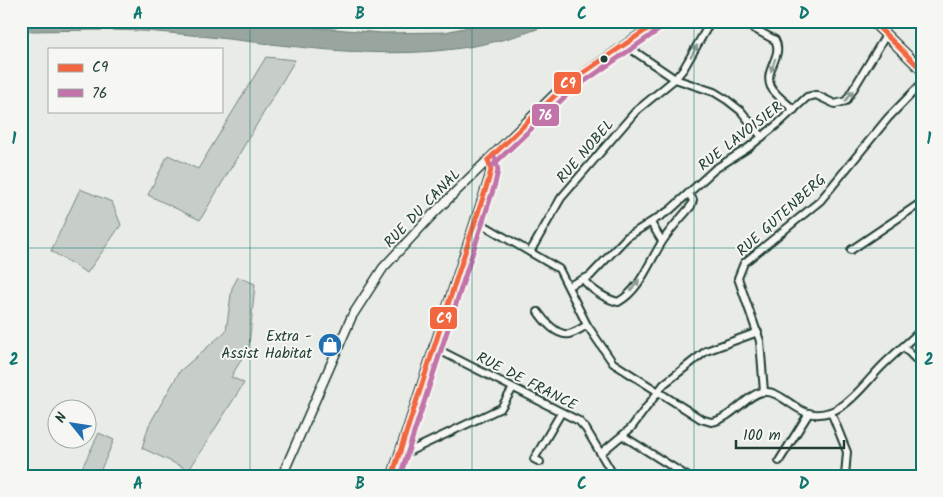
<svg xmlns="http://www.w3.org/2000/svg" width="943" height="497" font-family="Kalam,sans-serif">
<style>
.green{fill:#c7cec9;stroke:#73867e}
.water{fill:#99a6a0;stroke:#687c75}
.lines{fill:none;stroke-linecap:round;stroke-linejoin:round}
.minor-casing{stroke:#1f3d34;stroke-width:10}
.tertiary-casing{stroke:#1f3d34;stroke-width:11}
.secondary-casing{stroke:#1f3d34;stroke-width:12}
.minor{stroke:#f6f6f2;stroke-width:6}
.tertiary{stroke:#f6f6f2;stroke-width:8}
.secondary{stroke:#f6f6f2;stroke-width:9}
.bus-1-casing{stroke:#f6f6f2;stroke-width:9}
.bus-2-casing{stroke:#f6f6f2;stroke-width:9}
.bus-1{stroke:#f26640;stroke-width:5}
.bus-2{stroke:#c273a8;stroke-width:5}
.oneway{fill:#8a9a93}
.grid{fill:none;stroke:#0f766e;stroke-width:1;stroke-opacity:0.55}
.bus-dot{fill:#1f3d34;stroke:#f6f6f2;stroke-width:2}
.labels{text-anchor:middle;stroke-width:4;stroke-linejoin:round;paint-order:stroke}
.street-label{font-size:15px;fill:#1f3d34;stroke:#f6f6f2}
.poi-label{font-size:15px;fill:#1f3d34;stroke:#f6f6f2;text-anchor:end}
.line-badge{stroke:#f6f6f2;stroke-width:2}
.badge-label{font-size:14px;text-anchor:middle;font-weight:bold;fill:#fff}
.neatline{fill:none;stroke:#0f766e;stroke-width:2}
.grid-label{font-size:16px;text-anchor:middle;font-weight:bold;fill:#0f766e}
</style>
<rect width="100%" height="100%" fill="#e9ebe7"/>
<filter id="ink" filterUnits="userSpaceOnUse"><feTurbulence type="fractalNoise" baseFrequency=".02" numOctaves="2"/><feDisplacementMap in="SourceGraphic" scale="10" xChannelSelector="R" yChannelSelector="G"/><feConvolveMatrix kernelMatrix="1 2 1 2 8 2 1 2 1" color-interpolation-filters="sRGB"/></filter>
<g filter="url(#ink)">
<g class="green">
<path d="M266,57L295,60L200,220L148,195L168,155L198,169Z"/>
<path d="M80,189L112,202L121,225L87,273L51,251Z"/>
<path d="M238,277L255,284L249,346L231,377L244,383L189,470L142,448L149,425L180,371L226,331L232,288Z"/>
<path d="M99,433L114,440L98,476H86L80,472Z"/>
</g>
<path class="water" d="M21,21H238L382,33L445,32L497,21H557C429,77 302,44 169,33C120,28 70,31 21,31Z"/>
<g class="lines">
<g class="minor-casing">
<g id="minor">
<path d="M740,21L775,40C784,56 763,70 771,87C775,95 787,103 794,110"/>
<path d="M625,45L675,79L714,92L727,100L741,111L762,137"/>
<path d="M475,220L559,269L587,325L613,363L701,419L711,422C732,419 748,393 763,392C779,390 793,409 808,413C841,421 862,386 882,366C895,353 909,342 922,329"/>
<path d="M651,223L662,241"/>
<path d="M851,250L922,202"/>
<path d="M530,252L561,198L636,111L675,79L684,68L711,21"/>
<path d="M583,279C591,290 606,299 618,302C641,290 650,259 664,239C672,227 682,217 691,206L693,200L689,194"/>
<path d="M568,286L590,276L627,237L670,210L715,169L748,148L779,123L807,97L816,95L835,104L846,101L886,35"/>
<path d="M538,312C544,321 557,336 569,334C575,333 582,328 587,325"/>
<path d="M433,347L579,421L586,429L614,476"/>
<path d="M904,347L922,366"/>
<path d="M764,392L760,341L738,278L744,263L820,201L888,118L922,83"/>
<path d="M831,412L847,452L845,476"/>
<path d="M623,436L687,476"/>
<path d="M399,453H406L501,408L513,388"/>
<path d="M601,453L631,428L664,384L706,351L758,332"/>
<path d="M779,461L809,413"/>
<path d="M540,462L534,459L561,413"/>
</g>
</g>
<g class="tertiary-casing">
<g id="tertiary">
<path d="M282,476L352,316L383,268L434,213L555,94L659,21"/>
<path d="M392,476L488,182L491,170L488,160"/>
</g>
</g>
<g class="secondary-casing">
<path id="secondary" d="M872,21L922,70"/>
</g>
<use href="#minor" class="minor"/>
<use href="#tertiary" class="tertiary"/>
<use href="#secondary" class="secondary"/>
<g class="bus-1-casing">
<g id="bus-1">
<path d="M872,21L922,70"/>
<path d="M488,160L567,84L659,21"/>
<path d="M392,476L488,182L491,170L488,160"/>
</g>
</g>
<g class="bus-2-casing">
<g id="bus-2">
<path d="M493,165L572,90L663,27"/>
<path d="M400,476L495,184L498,170L495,158"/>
</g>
</g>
<use href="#bus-1" class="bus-1"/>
<use href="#bus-2" class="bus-2"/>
</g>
<defs><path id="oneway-solid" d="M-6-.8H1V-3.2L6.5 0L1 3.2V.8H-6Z" transform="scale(1.25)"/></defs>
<g class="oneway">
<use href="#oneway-solid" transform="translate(694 51) rotate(-61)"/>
<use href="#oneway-solid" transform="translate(773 65) rotate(110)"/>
<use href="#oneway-solid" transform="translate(849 96) rotate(-54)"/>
<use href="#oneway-solid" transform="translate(635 285) rotate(-52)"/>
</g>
</g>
<path class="grid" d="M250,21V476M472,21V476M694,21V476M21,248H922"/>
<defs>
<g id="shop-disc" transform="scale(1.25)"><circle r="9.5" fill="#1f6fb2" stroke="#f6f6f2"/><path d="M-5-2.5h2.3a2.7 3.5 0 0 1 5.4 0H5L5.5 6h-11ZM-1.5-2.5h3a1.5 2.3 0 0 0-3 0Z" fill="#fff"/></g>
</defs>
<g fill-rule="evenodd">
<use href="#shop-disc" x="330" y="345"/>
</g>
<circle class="bus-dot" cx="604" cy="59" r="4.5"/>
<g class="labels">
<g class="street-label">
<text transform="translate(740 136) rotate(-38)" y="5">RUE LAVOISIER</text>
<text transform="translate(585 151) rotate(-49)" y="5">RUE NOBEL</text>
<text transform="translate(422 208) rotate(-46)" y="5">RUE DU CANAL</text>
<text transform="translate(781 215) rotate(-42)" y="5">RUE GUTENBERG</text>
<text transform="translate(527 381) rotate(27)" y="5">RUE DE FRANCE</text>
</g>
<g class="poi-label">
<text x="312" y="341">Extra -<tspan x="312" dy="17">Assist Habitat</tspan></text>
</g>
</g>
<g class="line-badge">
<rect x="553" y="71" width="29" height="24" rx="5" fill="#f26640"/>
<rect x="531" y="103" width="29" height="24" rx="5" fill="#c273a8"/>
<rect x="429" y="306" width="29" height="24" rx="5" fill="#f26640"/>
</g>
<g class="badge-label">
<text x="568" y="88">C9</text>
<text x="545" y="120">76</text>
<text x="444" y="323">C9</text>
</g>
<rect width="943" height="497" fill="none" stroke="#f6f6f2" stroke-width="55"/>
<rect x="48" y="48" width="175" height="65" fill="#f6f6f2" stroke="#a0aca6"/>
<rect x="58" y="64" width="25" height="8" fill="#f26640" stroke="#a0aca6"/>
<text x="92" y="72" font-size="15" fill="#1f3d34">C9</text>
<rect x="58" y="89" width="25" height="8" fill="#c273a8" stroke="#a0aca6"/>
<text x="92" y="98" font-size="15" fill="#1f3d34">76</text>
<g transform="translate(72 424) rotate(300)"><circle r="24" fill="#f6f6f2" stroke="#a0aca6"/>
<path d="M0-4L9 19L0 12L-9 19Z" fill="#1f6fb2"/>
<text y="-8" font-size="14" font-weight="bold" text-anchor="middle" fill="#1f3d34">N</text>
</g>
<path d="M736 440v8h108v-8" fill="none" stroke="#1f3d34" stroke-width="2.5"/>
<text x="743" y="440" font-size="15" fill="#1f3d34" stroke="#f6f6f2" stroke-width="4" paint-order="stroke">100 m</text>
<rect x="28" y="28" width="888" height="442" class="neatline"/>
<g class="grid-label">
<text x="138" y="19">A</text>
<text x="360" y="19">B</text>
<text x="582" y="19">C</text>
<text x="804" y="19">D</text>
<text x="14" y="144">1</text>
<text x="929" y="144">1</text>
<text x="14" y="365">2</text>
<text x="929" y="365">2</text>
<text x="138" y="489">A</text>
<text x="360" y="489">B</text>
<text x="582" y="489">C</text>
<text x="804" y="489">D</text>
</g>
</svg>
